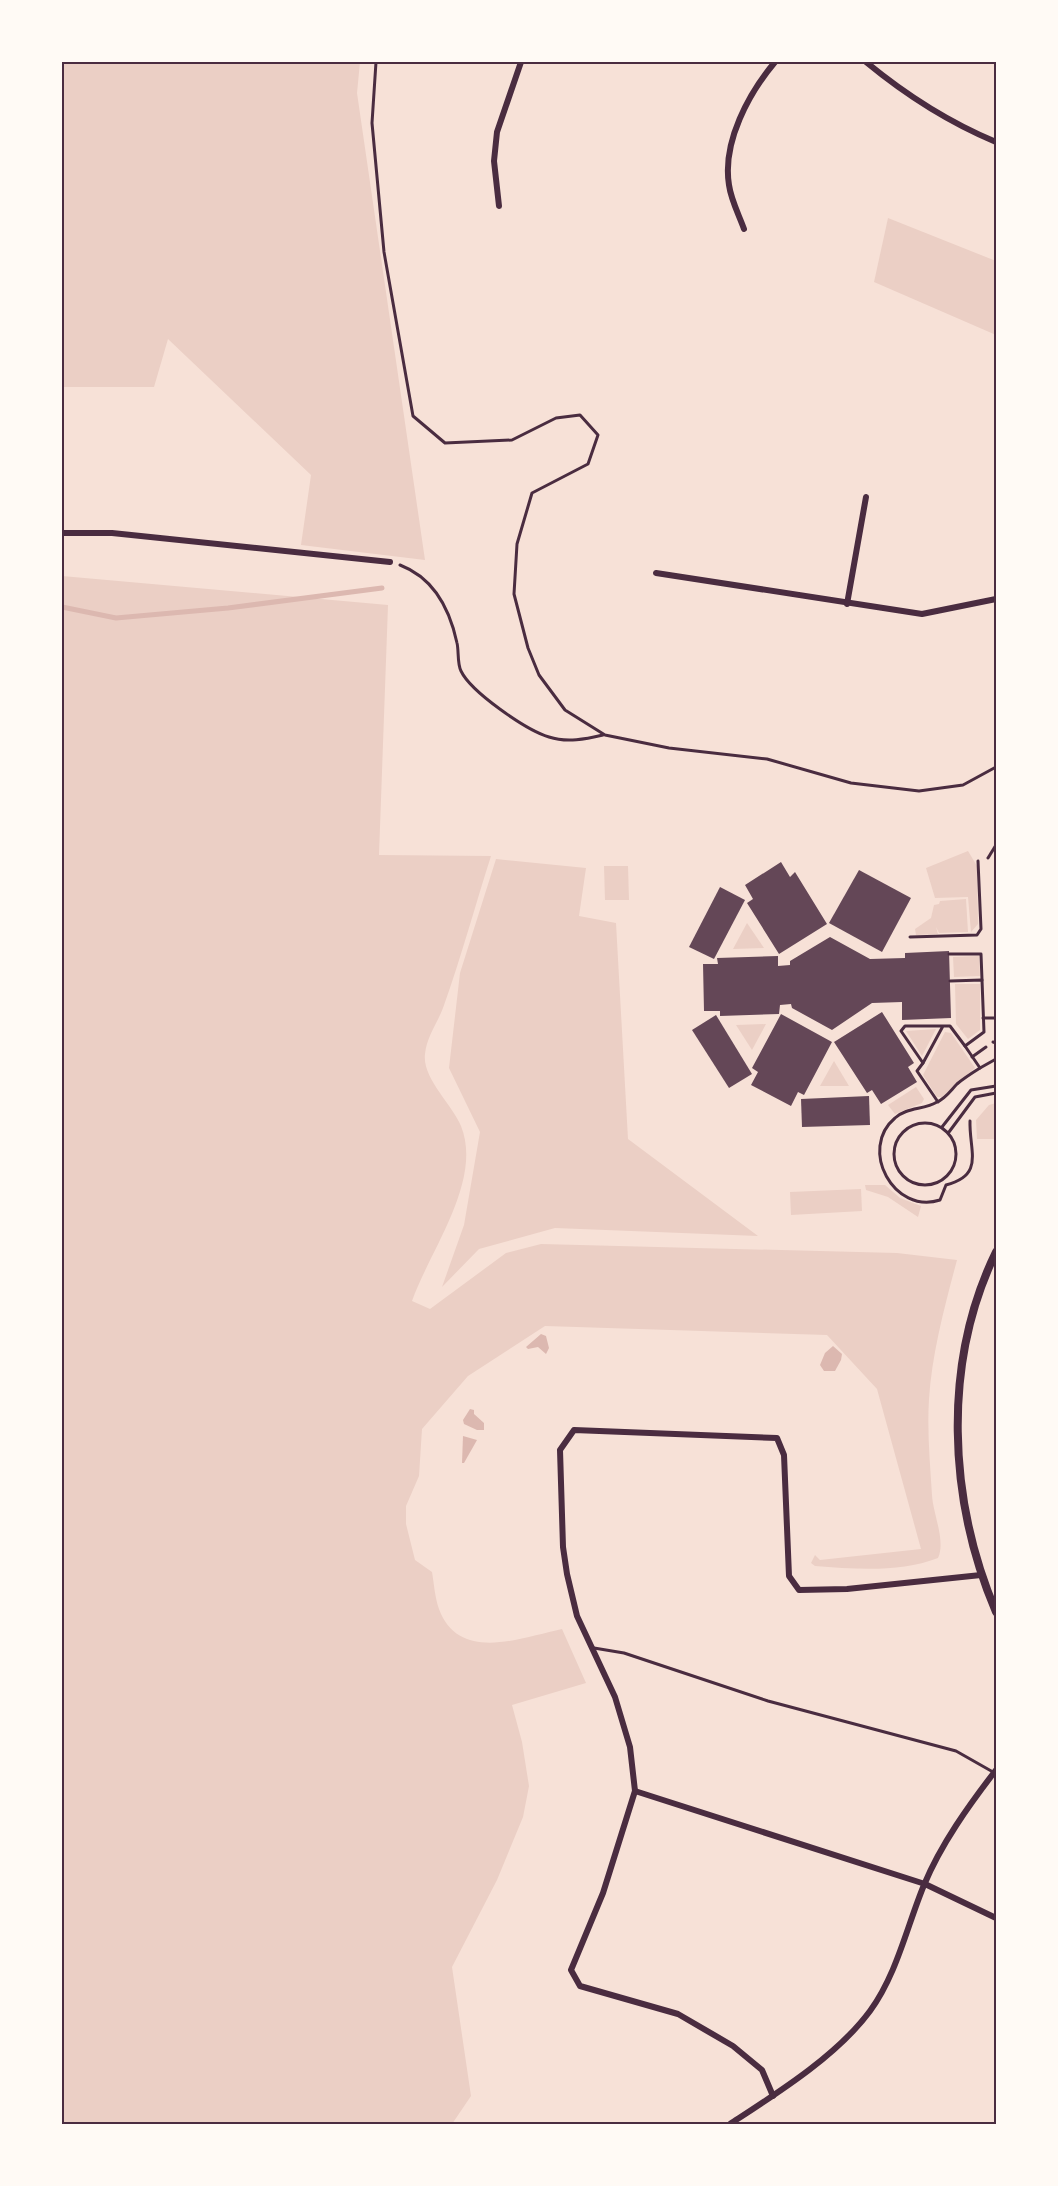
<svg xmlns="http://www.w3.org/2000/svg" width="1058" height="2186" font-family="'Source Sans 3',sans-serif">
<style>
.green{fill:#ebcfc5}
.water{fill:#dcb8b0}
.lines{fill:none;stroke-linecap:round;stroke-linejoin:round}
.stream{stroke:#dcb8b0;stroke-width:5}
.building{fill:#644757}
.path{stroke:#4a2c40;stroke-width:3}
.service{stroke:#4a2c40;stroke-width:3}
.minor{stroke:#4a2c40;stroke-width:6}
.tertiary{stroke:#4a2c40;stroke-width:8}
.neatline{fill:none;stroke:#4a2c40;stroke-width:2}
</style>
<rect width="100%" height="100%" fill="#f7e1d7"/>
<g class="green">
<path d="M62,62H360L357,93L425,560L301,545L311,475L168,339L154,387H62Z"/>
<path d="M888,218L996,261V335L874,282Z"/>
<path d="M62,576L388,605L379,855L491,856C475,906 461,958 443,1008C437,1024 427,1036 425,1054C422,1078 452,1104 461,1126C483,1181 430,1250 412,1301L430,1309L506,1253L541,1244L897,1253L957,1260C945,1305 932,1353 929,1399C927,1431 930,1463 932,1495C933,1514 946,1541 938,1558C900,1573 855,1569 815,1566L811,1563L815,1555L820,1560L921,1549L877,1389L827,1335L545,1326L468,1376L422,1429L419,1476L406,1506V1524L415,1560L432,1572C434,1584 435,1598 439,1609C459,1663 520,1638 562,1629L586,1683L512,1705L522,1742L529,1786L523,1817L497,1880L452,1967L471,2096L452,2124H62Z"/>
<path d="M968,851L977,866L978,924L971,932L968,897L935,898L926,868Z"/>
<path d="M496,859L586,868L579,916L616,923L628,1139L758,1236L555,1228L479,1249L442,1287L464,1225L480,1132L449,1068L460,973Z"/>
<path d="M604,866H628L629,900H605Z"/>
<path d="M966,899L968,932L939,933L936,927L938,934L916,935L915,929L931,918L934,905L939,904L940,901Z"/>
<path d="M747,923L764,948L733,949Z"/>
<path d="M979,956L980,976L954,977L953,957Z"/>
<path d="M955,984H980V1030L968,1039L956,1024Z"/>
<path d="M766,1024L752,1050L736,1025Z"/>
<path d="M936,1029L922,1056L906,1031Z"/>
<path d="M945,1032L951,1033L975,1068L942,1097H937L923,1075Z"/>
<path d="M834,1061L849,1086H820Z"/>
<path d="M916,1087L924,1099L922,1103L895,1114L888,1105Z"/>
<path d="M996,1103V1139H977L976,1120L989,1105Z"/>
<path d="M865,1185H885L900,1198L921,1206L918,1217L888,1197L866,1190Z"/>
<path d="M861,1189L862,1211L791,1215L790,1192Z"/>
</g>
<g class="water">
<path d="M541,1334L546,1336L549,1348L546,1354L538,1347L528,1349L526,1347Z"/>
<path d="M833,1346L842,1354L841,1360L835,1371H824L820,1365L825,1353Z"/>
<path d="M470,1409L474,1410V1414L484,1423V1430H477L464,1424L463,1420Z"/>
<path d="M463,1436L477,1440L464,1463H462Z"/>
</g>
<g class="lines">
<path class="stream" d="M62,607L116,618L228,608L382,588"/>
</g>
<g class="building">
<path d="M781,862L790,877L795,872L827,924L779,954L747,903L753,899L745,885Z"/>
<path d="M859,870L911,898L882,952L829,923Z"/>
<path d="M720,887L745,900L714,959L689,947Z"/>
<path d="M830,937L870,959L905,958V953L949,951L951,1018L902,1020V1002L872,1003L832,1030L792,1008L791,1004L780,1005L779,1014L720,1016V1011H704L703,964H718L717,958L778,956V966L790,965V961Z"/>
<path d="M882,1012L914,1063L908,1067L917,1082L881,1104L872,1090L867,1093L834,1042Z"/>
<path d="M781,1014L832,1042L804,1095L798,1092L791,1106L751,1085L758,1072L752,1068Z"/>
<path d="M716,1015L752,1074L729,1088L692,1030Z"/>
<path d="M869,1096L870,1125L802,1127L801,1099Z"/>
</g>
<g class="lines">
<g class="path">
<path d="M376,62L372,123L384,252L413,416L445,443L512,440L556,418L580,415L598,435L588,464L532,493L517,544L514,594L528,648L539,675L565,710L605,735L669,748L767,759L851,783L919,791L963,785L996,767"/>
<path d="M400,565C434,578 450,610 457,643C459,651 457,663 461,671C471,692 526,730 549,737C567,743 586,739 603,735"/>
<path d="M996,863V879"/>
<path d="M910,937L977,935L981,929L978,861"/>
<path d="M949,954H981L982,980"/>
<path d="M983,1018H996"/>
<path d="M943,1026L923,1063L901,1031L905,1026H950L965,1046L984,1032L982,980L950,981"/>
<path d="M965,1046L980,1068C972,1073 964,1078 957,1084C951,1090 946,1098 937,1102C924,1110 907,1107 895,1118C858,1149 894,1215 940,1200L946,1185C985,1175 969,1151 970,1121"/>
<path d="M972,1057L986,1047"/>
<path d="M923,1063L917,1071L938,1102"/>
<path d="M980,1068L996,1059"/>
</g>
<g class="service">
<path d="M988,858L996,845"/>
<path d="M993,1042L996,1043"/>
<circle cx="925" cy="1154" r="31"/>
<path d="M942,1127L971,1090L996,1086"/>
<path d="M949,1132L975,1097L996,1093"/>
<path d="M594,1648L624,1653L768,1701L956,1751L993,1772"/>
</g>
<g class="minor">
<path d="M866,62C906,95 948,122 996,142"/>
<path d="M499,206L494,161L497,132L521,62"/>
<path d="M744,229C739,215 731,200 729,185C722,142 749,93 775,62"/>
<path d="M62,533H112L390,562"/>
<path d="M656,573L922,614L996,599"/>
<path d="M847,604L866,497"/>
<path d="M635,1791L925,1884L996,1918"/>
<path d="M773,2096L762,2070L733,2046L678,2014L580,1986L571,1970L603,1893L635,1791L630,1747L615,1697L577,1616L567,1574L563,1547L560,1450L574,1430L777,1438L784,1455L789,1576L799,1590L847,1589L981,1575"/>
<path d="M730,2124C776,2094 837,2056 870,2011C897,1974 907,1926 924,1885C941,1844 969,1805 996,1770"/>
</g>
<path class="tertiary" d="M996,1252C942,1363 948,1499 996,1612"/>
</g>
<rect width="1058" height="2186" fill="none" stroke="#fffaf5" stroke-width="126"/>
<rect x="63" y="63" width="932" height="2060" class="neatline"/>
</svg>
